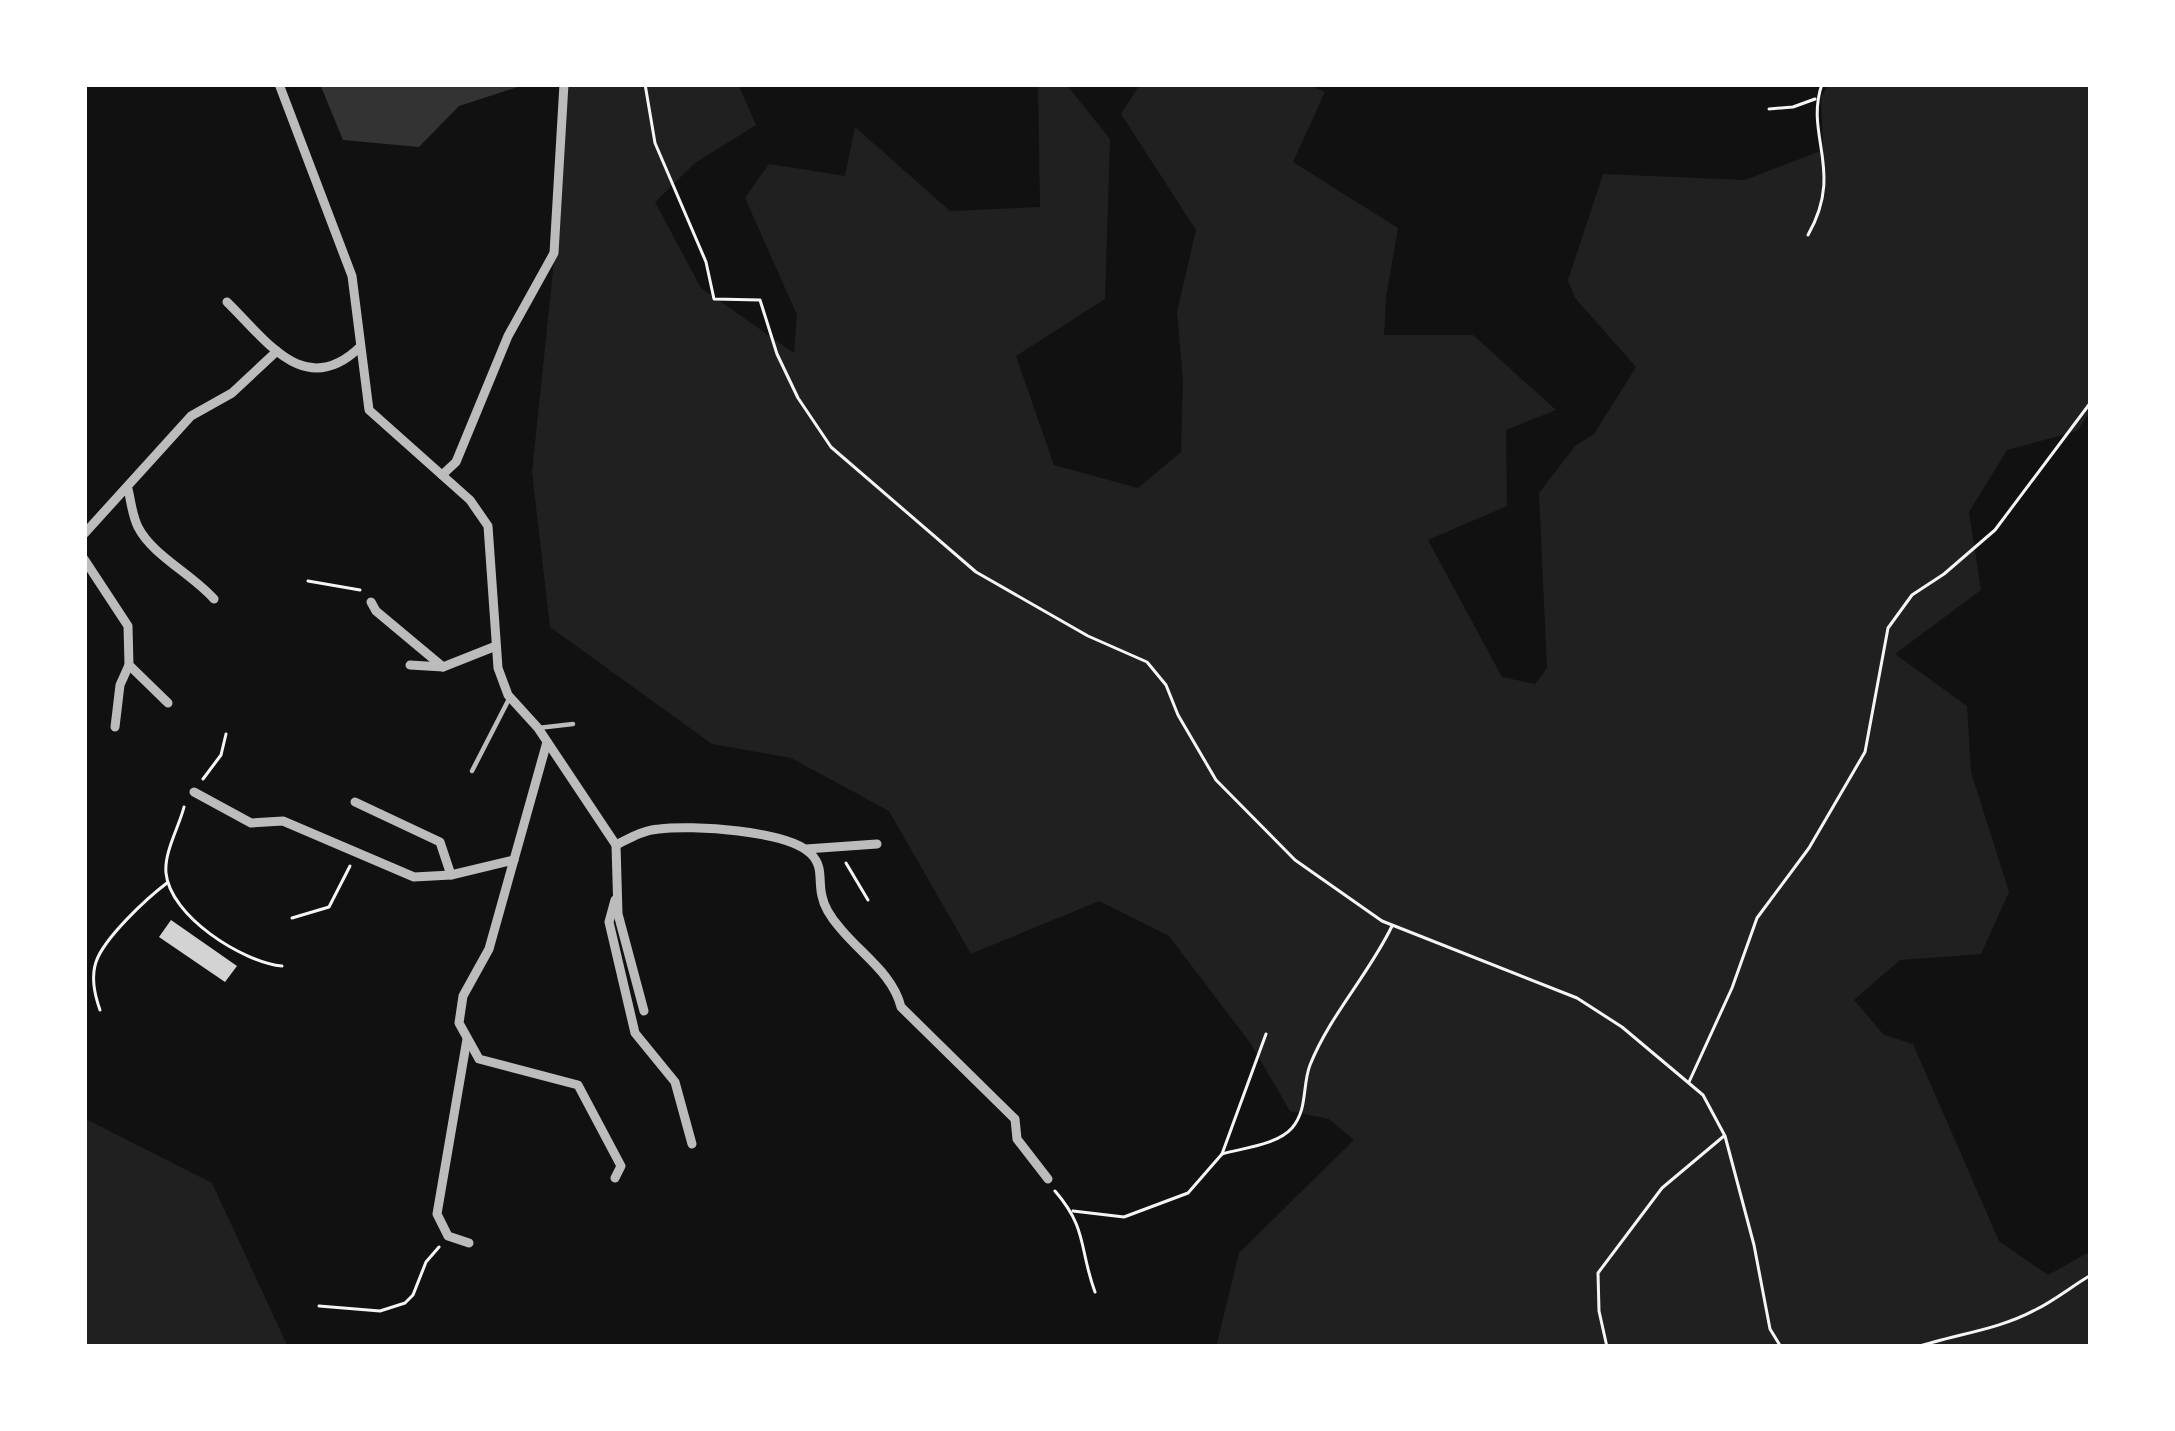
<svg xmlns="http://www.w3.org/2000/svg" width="2175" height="1431" font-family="Cabin,sans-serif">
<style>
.green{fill:#202020}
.water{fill:#333}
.building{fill:#d3d3d3}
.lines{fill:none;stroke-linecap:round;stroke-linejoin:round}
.path{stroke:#f5f5f5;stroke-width:3}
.service{stroke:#bcbcbc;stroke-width:4.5}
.minor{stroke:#bcbcbc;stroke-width:9}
</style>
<rect width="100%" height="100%" fill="#111"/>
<g class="green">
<path d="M566,84H738L756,125L695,163L655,202L701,288L794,353L797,315L745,198L769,164L845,176L855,127L950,211L1040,207L1038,84H1066L1110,139L1105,299L1016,356L1054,465L1138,488L1181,452L1183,380L1177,312L1196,230L1121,114L1140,84H1306L1325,92L1293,162L1398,228L1386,297L1384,335H1473L1556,410L1506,430L1507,506L1428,540L1502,677L1535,684L1547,668L1539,493L1575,446L1594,434L1636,367L1575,298L1568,280L1603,174L1745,180L1823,150L1821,97L1829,84H2091V411L2077,431L2007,450L1969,512L1981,590L1895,654L1967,706L1971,772L2009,892L1981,954L1900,960L1854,1000L1884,1035L1913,1044L1999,1241L2048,1275L2091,1251V1347H1216L1239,1253L1354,1140L1329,1119L1290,1111L1251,1044L1169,936L1099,901L971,954L889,811L791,758L712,744L550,627L532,472L557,232Z"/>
<path d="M84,1118L212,1183L288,1347H84Z"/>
</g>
<path class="water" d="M320,84H527L459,106L419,147L343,140Z"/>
<path class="building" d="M171,920L237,966L225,982L159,937Z"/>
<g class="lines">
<g class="path">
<path d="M645,84L655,143L706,262L714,299L760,300L777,354L798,398L831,447L976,572L1088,636L1147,662L1166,685L1178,715L1216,780L1295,860L1382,921L1577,998L1622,1027L1703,1095L1725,1136L1754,1245L1770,1329L1781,1347"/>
<path d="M1769,109L1793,107L1815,99"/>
<path d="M1808,235C1845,170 1804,136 1822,84"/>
<path d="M308,581L360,590"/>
<path d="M203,779L221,755L226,734"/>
<path d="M184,807C179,827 164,852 166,873C170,916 242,962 282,966"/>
<path d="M846,863L868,900"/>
<path d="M292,918L329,907L350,866"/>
<path d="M100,1010C95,996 91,977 96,962C104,938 147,898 167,883"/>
<path d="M1689,1082L1732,988L1757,918L1809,848L1865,752L1888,628L1912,595L1944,574L1995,530L2091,402"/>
<path d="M1222,1154C1243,1148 1277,1145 1292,1128C1308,1109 1302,1086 1310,1065C1330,1015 1369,974 1392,926"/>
<path d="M1055,1191C1088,1229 1079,1249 1095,1292"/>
<path d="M1073,1211L1124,1217L1188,1193L1222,1154L1266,1034"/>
<path d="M319,1306L380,1311L405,1303L413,1295L426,1262L439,1247"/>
<path d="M1607,1347L1599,1311L1598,1273L1662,1188L1724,1136"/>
<path d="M1917,1347C1956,1334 1998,1330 2035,1310C2054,1301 2072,1286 2091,1275"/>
</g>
<g class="service">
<path d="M538,728L573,724"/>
<path d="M472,771L510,697"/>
</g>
<g class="minor">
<path d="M279,84L352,276L369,410L470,500L488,526L498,668L508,695L538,728L616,845L618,914L644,1011"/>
<path d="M227,302C267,341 305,400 360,347"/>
<path d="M442,475L456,462L508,336L554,253L564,84"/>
<path d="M128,489C131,501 132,515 138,527C152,555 192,574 214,599"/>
<path d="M84,534L191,416L232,393L277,351"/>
<path d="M84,559L128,626L129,665L168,703"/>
<path d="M371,602L376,611L443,667"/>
<path d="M410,665L443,667L496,646"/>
<path d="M115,727L120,685L129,665"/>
<path d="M547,742L489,949L463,996L459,1023L479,1059L578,1085L621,1166L615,1178"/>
<path d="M194,792L251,823L283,821L414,877L451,875L514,860"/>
<path d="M355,802L440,842L451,875"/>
<path d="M616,845C630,838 643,830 659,829C691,825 788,830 811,854C824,867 818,881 822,896C824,907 833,920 840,928C862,955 893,974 901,1007L1015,1119L1017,1139L1048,1179"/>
<path d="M806,849L877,844"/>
<path d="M615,900L609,922L635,1033L675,1082L692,1144"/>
<path d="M467,1039L437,1214L448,1236L469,1243"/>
</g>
</g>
<rect width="2175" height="1431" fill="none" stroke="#ffffff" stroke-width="174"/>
</svg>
